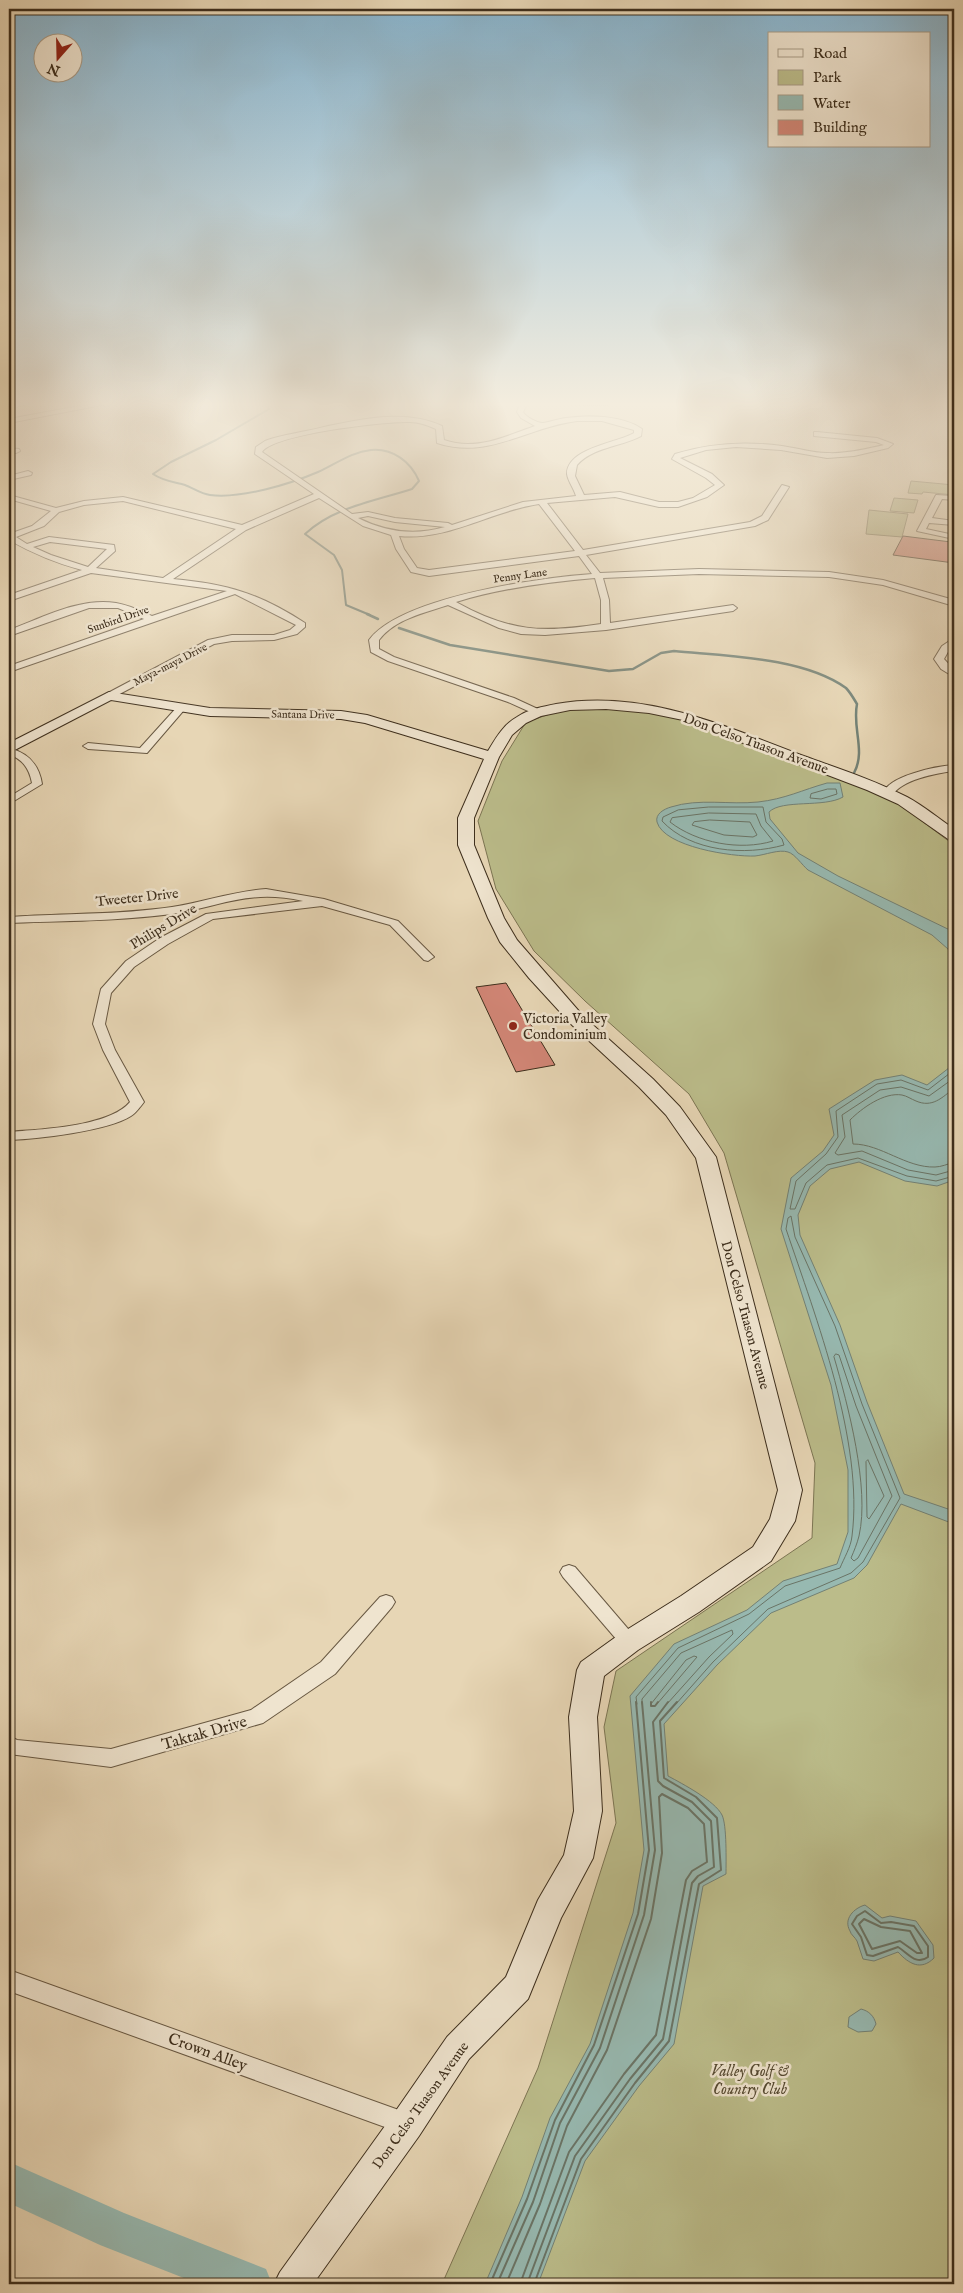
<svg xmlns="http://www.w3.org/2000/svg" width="963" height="2293" font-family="'IM FELL English',serif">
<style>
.green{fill:#bbbc8a;stroke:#7c7553}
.water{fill:#97b9b1;stroke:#738175}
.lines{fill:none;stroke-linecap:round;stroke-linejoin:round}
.shore-far1{stroke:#6a7466;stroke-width:1}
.shore{stroke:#6a7466;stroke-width:2}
.stream-far1{stroke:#738175;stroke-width:2}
.stream{stroke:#738175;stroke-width:2.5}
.river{fill:#97b9b1;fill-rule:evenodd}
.building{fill:#d48778;stroke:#3d2e1c}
.street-casing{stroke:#685842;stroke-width:2}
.secondary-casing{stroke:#3d2e1c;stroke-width:2}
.street{fill:#efe4cf;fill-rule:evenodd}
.secondary{fill:#efe4cf;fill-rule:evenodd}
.poi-dot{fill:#8f2418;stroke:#efe4cf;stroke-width:2}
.labels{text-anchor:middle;stroke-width:5;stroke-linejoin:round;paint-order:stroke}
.far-street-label{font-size:11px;fill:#3d2e1c;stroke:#efe4cf}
.street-label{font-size:14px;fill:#3d2e1c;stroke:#efe4cf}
.poi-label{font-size:14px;fill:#3d2e1c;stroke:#efe4cf;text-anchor:start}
.near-street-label{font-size:16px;fill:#3d2e1c;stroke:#efe4cf}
.near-park-label{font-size:16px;font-style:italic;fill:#564a32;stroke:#efe4cf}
</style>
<rect width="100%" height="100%" fill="#e7d6b5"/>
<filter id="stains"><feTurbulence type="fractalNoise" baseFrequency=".004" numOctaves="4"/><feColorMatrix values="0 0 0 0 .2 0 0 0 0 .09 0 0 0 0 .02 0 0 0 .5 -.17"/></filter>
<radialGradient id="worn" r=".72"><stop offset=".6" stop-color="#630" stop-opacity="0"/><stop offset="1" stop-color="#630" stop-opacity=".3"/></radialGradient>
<g class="green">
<path d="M911,481L954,485V495L923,492L922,494L908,493Z"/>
<path d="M894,498L918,500L914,513L890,511Z"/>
<path d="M869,510L908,514L902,537L866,534Z"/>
<path d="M628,708L683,719L863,788L899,804L954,845V2284H442L538,2068L616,1823L604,1727L616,1671L812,1538L815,1463L724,1153L689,1094L585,1001L534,951L496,889L478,821L502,761L526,722L553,713L577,709Z"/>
</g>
<g class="water">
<path d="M827,783H840L843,797C824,808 782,799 769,812L770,819L798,853L838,876L954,932V960L948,949L932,935L808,870C802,865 795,854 788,852C779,849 765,855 755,856C733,857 664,847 657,822C655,814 664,809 671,807C699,798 729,805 758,802C785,799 802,790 827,783Z"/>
<path d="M954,1064V1180L937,1186L905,1181L859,1162L830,1169L810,1186L798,1215L800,1235L840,1325L867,1402L904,1494L954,1511V1524L901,1504L867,1565L854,1578L771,1613L717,1665L664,1724L668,1776C683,1784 715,1801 722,1815C727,1825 726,1862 726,1874L703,1886L674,2044L639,2086L585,2161L538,2284H485L522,2197L550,2118L590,2044L633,1913L644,1850L630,1696L674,1644L747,1610L783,1581L837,1564L848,1532V1470L831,1385L781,1229L791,1178L823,1151L834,1135L829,1109L875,1080L902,1075L927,1085Z"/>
<path d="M865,1905L882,1918L890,1916L916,1921L933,1945L934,1958C921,1971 909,1964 898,1952L874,1961L863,1959C861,1953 859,1947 857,1941C855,1937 851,1935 850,1931C843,1919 854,1908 865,1905Z"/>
<path d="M861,2009C869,2011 874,2016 876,2024L872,2031L858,2032L848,2027L849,2017Z"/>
</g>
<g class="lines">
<g class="shore-far1">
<path d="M828,789H836L837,794L821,799L810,798L811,794Z"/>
<path d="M709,807H763L766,822L782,839L784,845C745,856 691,852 662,821L663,817L678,810Z"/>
<path d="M709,813L756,814L761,826L773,841C740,851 697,843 670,822L672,818Z"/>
<path d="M710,820L750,822L757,835L753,837L724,835L692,825L694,822Z"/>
<path d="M954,1070L928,1090L901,1080L877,1084L836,1111L838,1137L826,1154L796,1181L790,1209H795L806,1183L827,1165L858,1158L907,1176L936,1181L954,1176"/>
<path d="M954,1078L929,1096L901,1087L880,1090L842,1115L845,1137L835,1153L838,1155L862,1151L908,1170L936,1175L954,1170"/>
<path d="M954,1088C942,1098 932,1108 916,1101C911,1099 907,1096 902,1095C884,1092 862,1108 850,1120L853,1144C881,1144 906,1168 935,1167C941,1167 948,1164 954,1162"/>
<path d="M836,1354L839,1355L856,1406L892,1496L858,1558L854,1561L851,1558C854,1551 857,1544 859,1536C870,1488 848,1405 834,1357Z"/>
<path d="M868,1460L884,1496L869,1519L867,1517L866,1462Z"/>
<path d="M637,1704L636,1697L678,1648L749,1614L785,1586L840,1568C844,1558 851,1547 852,1536C864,1442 816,1318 786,1229L788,1218L791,1216L795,1237L835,1326L862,1404L900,1498L863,1562L851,1573L768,1609L713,1662L676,1704"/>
<path d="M642,1704V1699L681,1653L732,1630L733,1634L709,1657L667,1704"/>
<path d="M651,1704L686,1660L694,1656L697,1657L657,1704"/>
</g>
<g class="shore">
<path d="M651,1702V1706H655L658,1702"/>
<path d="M865,1911L881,1923L891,1922L914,1926L928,1946V1957C916,1966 908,1953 898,1947L873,1956L867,1955L861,1937L852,1924L857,1916Z"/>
<path d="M864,1919L881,1927L910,1931L922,1953H917L900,1941L872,1949L859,1924Z"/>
<path d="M490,2284L527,2199L555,2120L594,2045L638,1914L649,1850L636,1702"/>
<path d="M497,2284L533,2202L560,2123L600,2048L644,1915L655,1850L642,1702"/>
<path d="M506,2284L540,2204L567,2126L607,2050L651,1919L662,1853L659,1797L662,1794L688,1808L704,1824L707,1862L692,1871L686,1880L656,2035L624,2074L569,2152L520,2284"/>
<path d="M527,2284L575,2156L630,2079L663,2039L692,1883L698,1876L714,1867L711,1821L692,1802L663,1786L658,1781L653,1722L668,1702"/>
<path d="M534,2284L581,2159L635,2083L669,2041L699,1884L721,1870L717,1818L696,1797L664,1778L660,1721L677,1702"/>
</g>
<path class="stream-far1" d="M263,401L269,409L216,440L171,462L153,474C163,481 174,482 185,485C193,488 201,494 210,495C241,499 290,484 318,472C336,464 351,452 371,450C393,448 411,462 419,481L412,489C375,501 334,507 305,534L334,555L342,570L346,605L370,615"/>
<g class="stream">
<path d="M367,614L378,619"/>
<path d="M399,628L450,645L609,671L633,669L661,653L674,651C725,656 803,657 846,688C850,692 854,699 857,704C852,728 866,751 854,773"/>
</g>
<path class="river" d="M9,2162L124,2213L266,2269L272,2284H199L100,2245L9,2203Z"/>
</g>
<g class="building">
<path d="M903,536L951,542L949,547H954V563L893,555Z"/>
<path d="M506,983L555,1065L516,1072L476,987Z"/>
</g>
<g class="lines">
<g class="street-casing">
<g id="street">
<path d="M27,401H46L9,408V404Z"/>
<path d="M106,401H122L9,423V419Z"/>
<path d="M317,401H380L347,406Z"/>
<path d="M521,401L606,402L608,403V405L527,404L523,412C526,417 537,423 543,423C550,422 558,419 566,418C589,415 623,415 642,429L641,436C620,447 593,447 577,465L575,476L584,495L620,492L659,502H678L693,498L715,485L706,478L672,459L675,454C710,443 745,441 782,446C797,448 812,453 827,453C846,454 866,449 884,445L876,442L814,436V432H817L877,438L893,444L888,448L854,456L827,458L781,450L736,447L706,450L680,458L712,474L724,485L707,497L678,507H659L615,497L547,503L583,550L750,522L762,516L782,485L789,487L768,520L755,526L586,555L600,573L699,569L829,572L883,580L954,600V606L883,585L829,577L699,574L603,578L609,600L610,623L733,605L737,608L733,611L606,630L545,635L521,634L499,628L448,605C424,613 395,619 379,640V649L394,657L514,698L540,710L542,712L537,715L508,702L388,661L371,652L369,640C401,597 538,578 592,574L579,556L429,576L411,572L396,549L391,535L363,526L319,498L246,530L173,579C227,584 259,593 305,623V627L297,634L274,640L232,641L214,644L112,698H106V694L208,640L232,635H274L290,630L296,625L235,594L9,672V666L144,619L118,608H89L9,636V630C42,618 80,597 116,603C129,605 141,611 152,616L227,591L91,573L9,601V595L82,570C55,563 32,553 9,540V534L32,526L51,511L9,499V495L56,508L84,501L123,497L242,525L314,494L255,454L256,447L265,441C278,436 292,434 306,431C348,422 401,407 442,426L444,440C476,451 504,437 535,426L521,418L517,412ZM577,421H602L634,430V433C617,443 567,448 567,474C568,481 574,489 576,496L523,502L452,525L448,523L395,518L368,512L352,514L262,452C274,434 386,421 410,422C419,422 427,425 436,429L437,443C489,460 527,427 577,421ZM123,501L236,529L163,578L96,568L115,551L114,545L49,537L27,544L16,537L44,526L59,512L84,505ZM539,504L575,551L429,570L417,568L404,549L399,536C448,541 491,511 539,504ZM368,516L395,522L445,527C414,536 386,532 358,518ZM50,542L107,549L88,567L51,555L33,547ZM595,578L601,600V624C542,633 510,632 456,602C501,588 549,582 595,578Z"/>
<path d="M9,448L19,449L20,451L16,453L9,452Z"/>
<path d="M28,471L32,473L31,475L9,480V476Z"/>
<path d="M936,495L954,496V500L942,499L932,518L954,521V525L929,523L926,529L954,535V539L917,531Z"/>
<path d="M954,638V645L949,650L944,659L954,670V677L941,669L934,659L942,646Z"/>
<path d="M181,705L186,708L184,710L147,753L88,749L83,746L88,743L140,748L178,706Z"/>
<path d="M9,748C28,753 39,764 42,784L9,804V797L32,783C29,768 23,760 9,754Z"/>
<path d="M954,765V771C937,773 900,780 892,796L888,797L883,794C887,776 937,766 954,765Z"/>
<path d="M266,889L324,899L398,921L434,957L428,961L424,960L390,925L322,906L213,919L168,944L134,967L111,993L105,1024L115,1050L144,1102C140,1107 136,1113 131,1116C108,1131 37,1139 9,1140V1132C41,1129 109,1127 130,1102L103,1050L93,1024L101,989L126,961L160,938L206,914L303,901C249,889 222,906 172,914C118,921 63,921 9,923V917C63,913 119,915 172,907C204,902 234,891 266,889Z"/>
<path d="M569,1565L575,1567L635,1637L638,1642L635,1647L629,1650L623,1647L563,1577L560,1572L563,1567Z"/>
<path d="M386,1595L392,1597L395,1602L392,1607L335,1674L263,1723L111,1767L9,1754V1736L17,1740L111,1749L251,1710L321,1662L380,1597Z"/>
<path d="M9,1970L407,2113L415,2116L418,2124L415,2132L407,2135L9,1991Z"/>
</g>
</g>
<g class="secondary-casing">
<path id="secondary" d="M109,692L210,708L341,711L367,715L488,751C496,738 503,725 517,717C529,709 542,707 556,704C643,689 722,725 801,755C837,768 874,780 907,797C924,806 939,819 954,829V841L948,839L898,804L867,790L683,720L649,713L606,709L570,710L541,716L526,723L512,735L499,757L474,818V845L504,918L517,940L584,1017L653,1079L680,1107L716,1157L802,1490L795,1521L771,1561L699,1612L638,1650L604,1676L597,1717L602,1811L593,1858L561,1918L528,1999L469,2059L419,2136L313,2284H274L280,2272L395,2112L447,2037L506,1977L538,1900L564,1855L574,1811L569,1717L577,1670L581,1662L620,1634L681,1596L753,1547L770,1519L778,1490L696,1158L666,1115L639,1087L572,1025L529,978L500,942L488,918L458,845V818L484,759L365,723L341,719L210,716L111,700L9,753V743Z"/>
</g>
<use href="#street" class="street"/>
<use href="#secondary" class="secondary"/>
</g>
<linearGradient id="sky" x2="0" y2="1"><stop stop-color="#87b6d2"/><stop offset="0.56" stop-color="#f4edde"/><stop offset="1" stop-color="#f4edde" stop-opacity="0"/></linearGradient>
<rect width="963" height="722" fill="url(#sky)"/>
<circle class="poi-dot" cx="513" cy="1026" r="5"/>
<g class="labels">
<g class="far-street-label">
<text transform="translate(520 575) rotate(-8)" y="4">Penny Lane</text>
<text transform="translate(118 619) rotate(-19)" y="4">Sunbird Drive</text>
<text transform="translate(170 664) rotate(-27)" y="4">Maya-maya Drive</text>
<text transform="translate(303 714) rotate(1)" y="4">Santana Drive</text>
</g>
<g class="street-label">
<text transform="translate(756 743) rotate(20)" y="5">Don Celso Tuason Avenue</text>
<text transform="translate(137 897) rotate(-6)" y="5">Tweeter Drive</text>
<text transform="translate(163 926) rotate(-31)" y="5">Philips Drive</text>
<text transform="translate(746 1315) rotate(75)" y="5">Don Celso Tuason Avenue</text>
<text transform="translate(420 2105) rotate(-54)" y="5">Don Celso Tuason Avenue</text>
</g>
<g class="poi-label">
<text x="523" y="1023">Victoria Valley<tspan x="523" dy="16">Condominium</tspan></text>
</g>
<g class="near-street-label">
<text transform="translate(204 1732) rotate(-16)" y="6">Taktak Drive</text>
<text transform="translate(208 2051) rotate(20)" y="6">Crown Alley</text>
</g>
<g class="near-park-label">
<text x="750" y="2076">Valley Golf &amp;<tspan x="750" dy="18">Country Club</tspan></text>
</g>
</g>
<rect width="963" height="2293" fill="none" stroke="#e7d6b5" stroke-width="30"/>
<rect x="10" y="10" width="943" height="2273" fill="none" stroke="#3d2e1c" stroke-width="2.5"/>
<rect x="15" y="15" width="933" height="2263" fill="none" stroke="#3d2e1c"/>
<rect x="768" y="32" width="162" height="115" fill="#efe4cf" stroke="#a89b87"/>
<rect x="778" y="49" width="25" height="8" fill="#efe4cf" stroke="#a89b87"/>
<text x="813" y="58" font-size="15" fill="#3d2e1c">Road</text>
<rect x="778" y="70" width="25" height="15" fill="#bbbc8a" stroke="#a89b87"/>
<text x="813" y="82" font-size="15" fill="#3d2e1c">Park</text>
<rect x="778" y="95" width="25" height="15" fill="#97b9b1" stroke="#a89b87"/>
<text x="813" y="108" font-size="15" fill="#3d2e1c">Water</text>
<rect x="778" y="120" width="25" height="15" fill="#d48778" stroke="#a89b87"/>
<text x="813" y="132" font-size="15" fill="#3d2e1c">Building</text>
<g transform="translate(58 58) rotate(200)"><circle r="24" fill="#efe4cf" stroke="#a89b87"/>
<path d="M0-4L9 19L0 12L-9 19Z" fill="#8f2418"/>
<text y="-8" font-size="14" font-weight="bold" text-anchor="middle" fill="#3d2e1c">N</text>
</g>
<rect width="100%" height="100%" filter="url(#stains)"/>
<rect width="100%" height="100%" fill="url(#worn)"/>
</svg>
